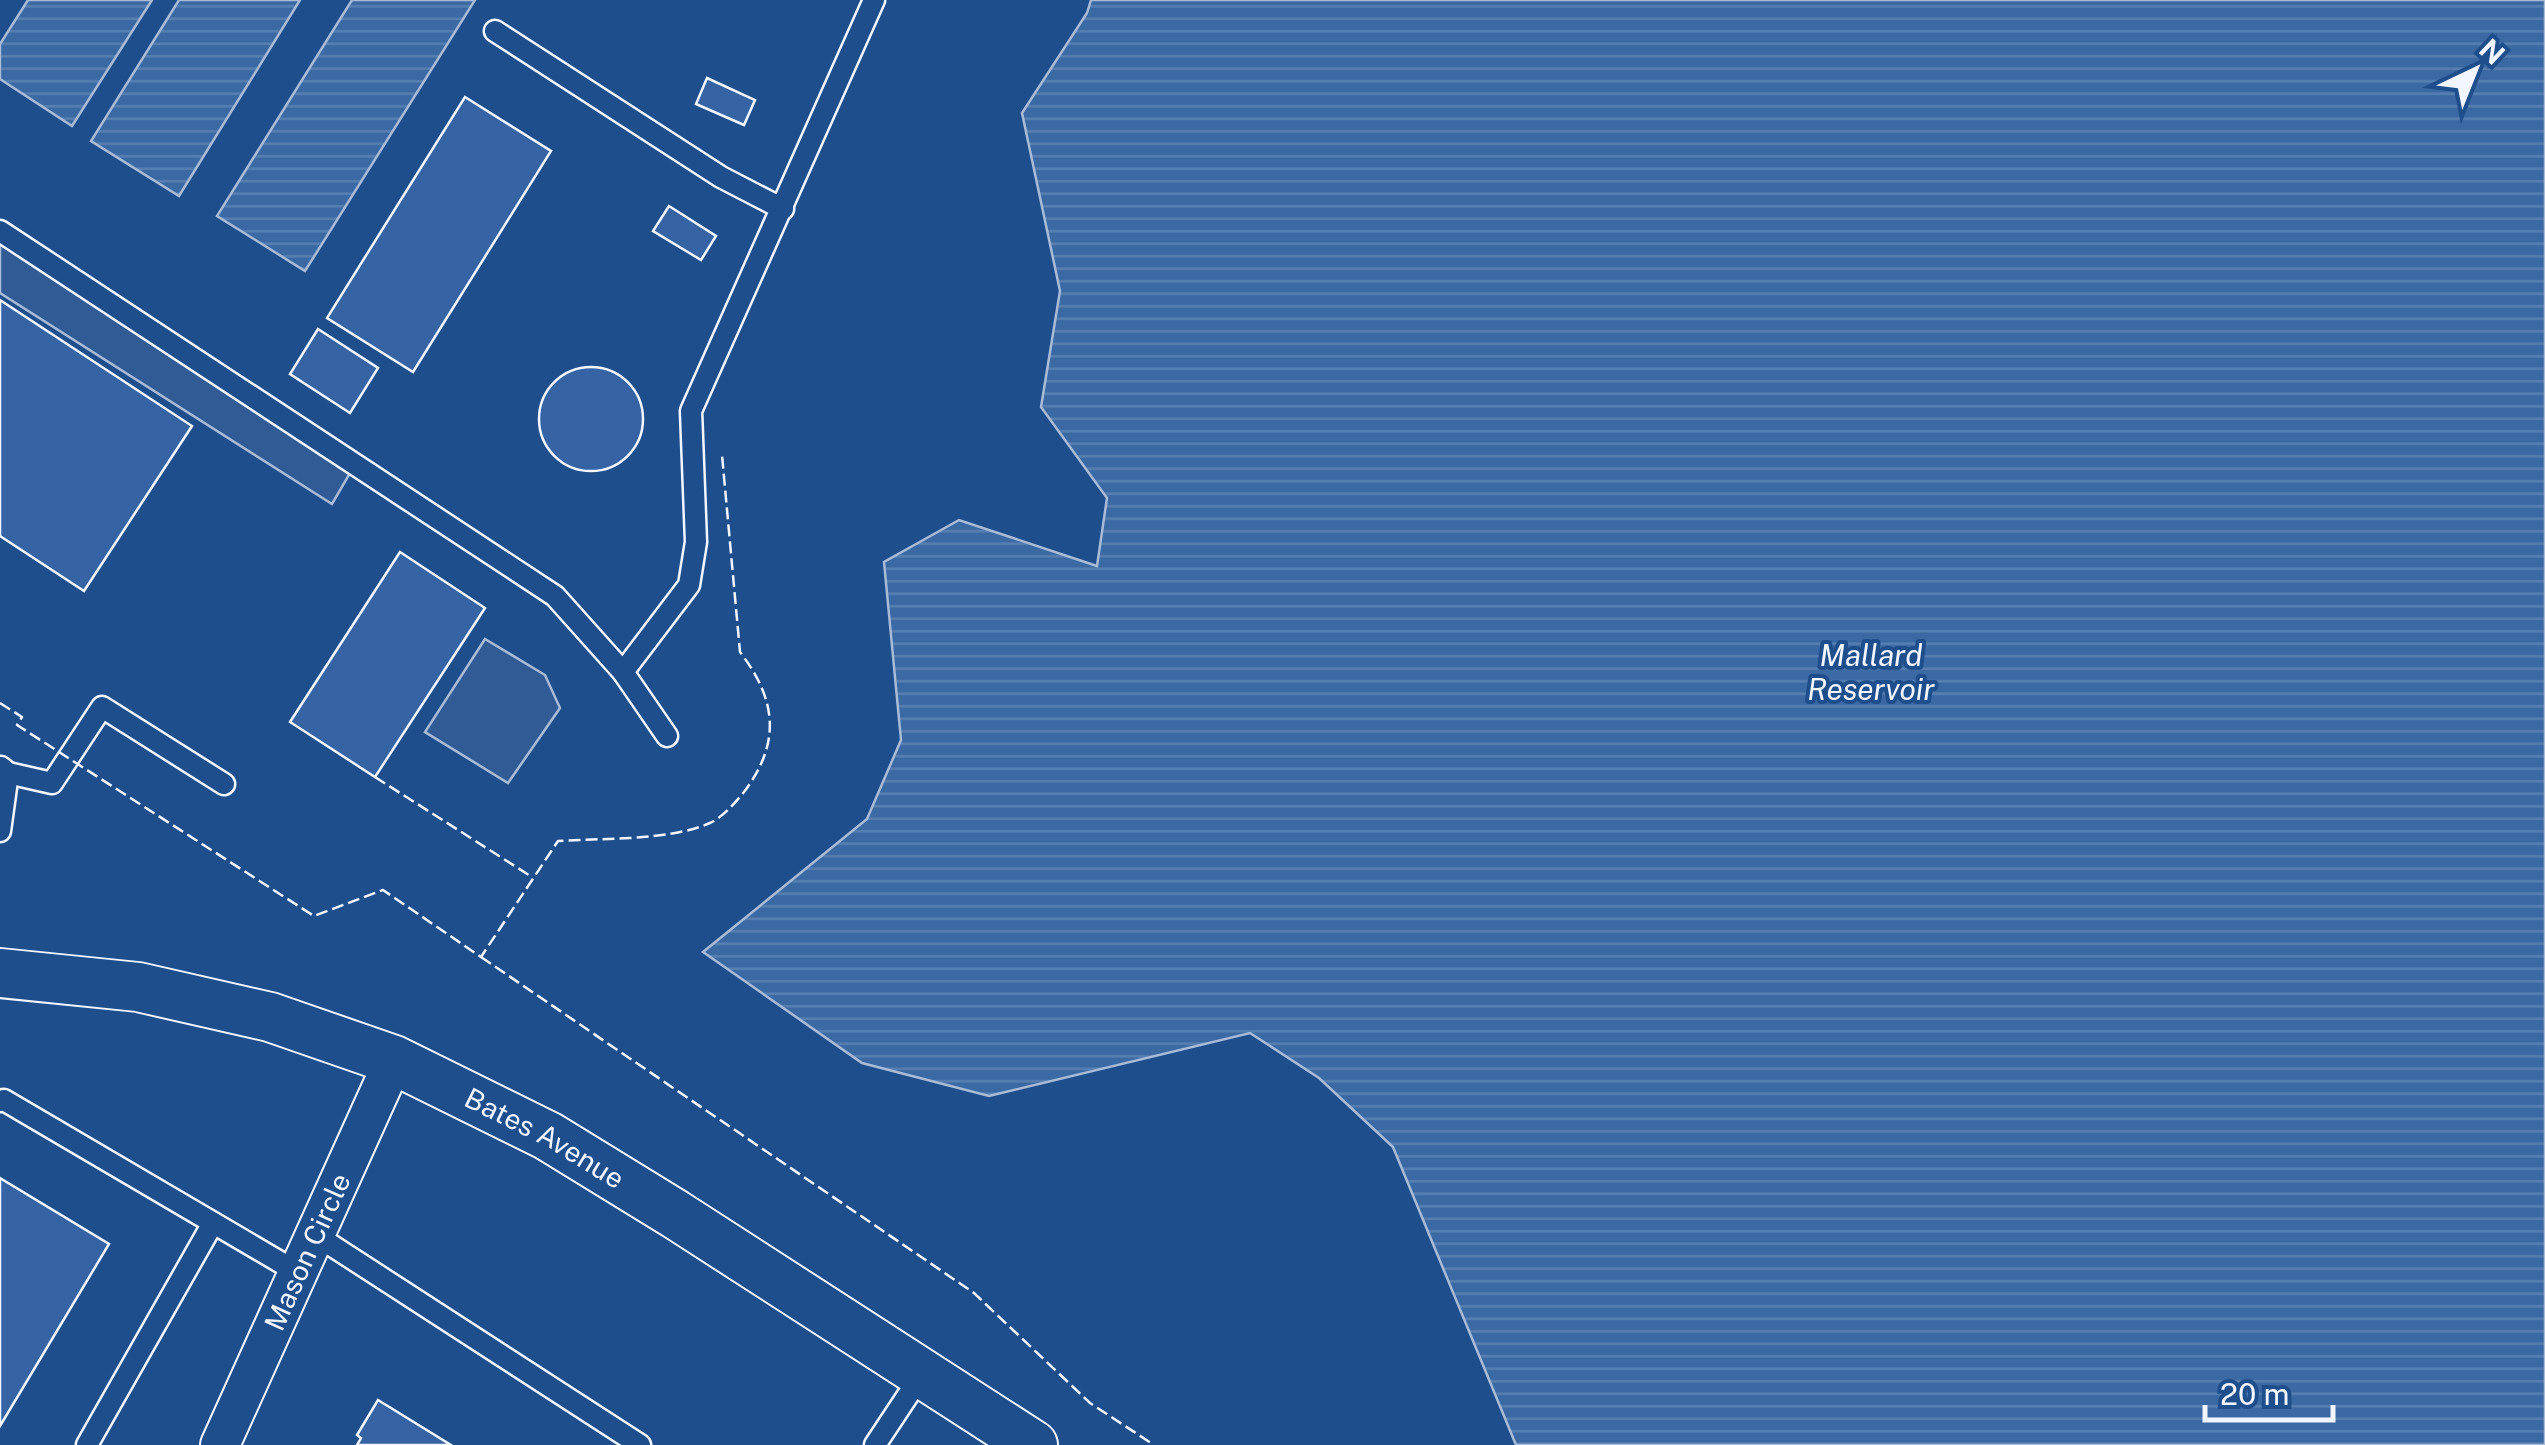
<svg xmlns="http://www.w3.org/2000/svg" width="2545" height="1445" font-family="'Public Sans',sans-serif">
<style>
.parking{fill:#305b95;stroke:#a8bbd7;stroke-width:2.5}
.water{fill:url(#water-rules);stroke:#a8bbd7;stroke-width:2.5}
.building{fill:#3563a3;stroke:#f2f6ff;stroke-width:2.5}
.lines{fill:none;stroke-linecap:round;stroke-linejoin:round}
.service-casing{stroke:#f2f6ff;stroke-width:25}
.minor-casing{stroke:#f2f6ff;stroke-width:42}
.tertiary-casing{stroke:#f2f6ff;stroke-width:52}
.service{stroke:#1f4e8c;stroke-width:20}
.minor{stroke:#1f4e8c;stroke-width:38}
.tertiary{stroke:#1f4e8c;stroke-width:48}
.fence{stroke:#f2f6ff;stroke-width:2.5;stroke-dasharray:12 5;stroke-linecap:butt}
.labels{text-anchor:middle;stroke-width:8;stroke-linejoin:round;paint-order:stroke}
.street-label{font-size:28px;fill:#f2f6ff;stroke:#1f4e8c}
.water-label{font-size:30px;font-style:italic;fill:#f2f6ff;stroke:#1f4e8c}
</style>
<defs>
<pattern id="water-rules" width="6" height="5" patternUnits="userSpaceOnUse" patternTransform="scale(2.5)"><rect width="6" height="5" fill="#3b69a3"/><path d="M0 2.5h6" fill="none" stroke="#587fb1"/></pattern>
</defs>
<rect width="100%" height="100%" fill="#1f4e8c"/>
<g class="parking">
<path d="M0,224L360,456L332,504L0,293Z"/>
<path d="M485,639L545,675L560,708L508,783L425,732Z"/>
</g>
<g class="water">
<path d="M28,0H152L72,126L0,79V44Z"/>
<path d="M179,0H300L179,196L91,141Z"/>
<path d="M352,0H475L305,271L217,216Z"/>
<path d="M1091,0H2545V1445H1516L1393,1147L1319,1078L1250,1033L989,1096L862,1063L703,952L867,819L901,740L884,562L959,520L1097,566L1107,498L1041,407L1060,291L1022,113L1087,13Z"/>
</g>
<g class="building">
<path d="M707,78L755,100L744,125L696,104Z"/>
<path d="M465,97L551,151L413,372L327,318Z"/>
<path d="M669,206L716,236L701,260L653,231Z"/>
<path d="M0,300L192,426L84,591L0,536Z"/>
<path d="M318,329L378,368L350,413L290,374Z"/>
<circle cx="591" cy="419" r="52"/>
<path d="M400,552L485,608L375,777L290,722Z"/>
<path d="M0,1178L109,1244L0,1426Z"/>
<path d="M378,1400L451,1445H357L361,1438L357,1435Z"/>
</g>
<g class="lines">
<g class="service-casing">
<g id="service">
<path d="M495,31L721,177L783,209"/>
<path d="M0,231L555,596L623,672L667,736"/>
<path d="M623,672L689,585L696,542L691,411L874,0"/>
<path d="M8,773L52,783L102,707L224,784"/>
<path d="M0,831L8,773L1,767"/>
<path d="M0,1101L4,1100L297,1272"/>
<path d="M314,1234L640,1445"/>
<path d="M87,1445L213,1223"/>
<path d="M875,1445L922,1374"/>
</g>
</g>
<g class="minor-casing">
<g id="minor">
<path id="s1" d="M220,1445L394,1060"/>
</g>
</g>
<g class="tertiary-casing">
<g id="tertiary">
<path id="s2" d="M0,973L138,987L270,1017L394,1060L548,1136L675,1214L1033,1445"/>
</g>
</g>
<use href="#service" class="service"/>
<use href="#minor" class="minor"/>
<use href="#tertiary" class="tertiary"/>
<g class="fence">
<path d="M0,703L22,717L17,725L314,916L383,890L481,957L558,841C603,838 669,841 710,823C723,817 735,803 744,792C781,743 777,700 740,652L722,455"/>
<path d="M375,777L532,877"/>
<path d="M481,957L974,1293L1090,1403L1154,1445"/>
</g>
</g>
<g class="labels">
<g class="street-label">
<text dy="10" stroke="none"><textPath href="#s2" startOffset="575">Bates Avenue</textPath></text>
<text dy="10" stroke="none"><textPath href="#s1" startOffset="212">Mason Circle</textPath></text>
</g>
<g class="water-label">
<text x="1871" y="666">Mallard<tspan x="1871" dy="34">Reservoir</tspan></text>
</g>
</g>
<g transform="translate(2475 70) rotate(43)" stroke="#1f4e8c" stroke-width="8" paint-order="stroke">
<path d="M0-8L18 38L0 25L-18 38Z" fill="#f2f6ff"/>
<text y="-15" font-size="28" font-weight="bold" text-anchor="middle" fill="#f2f6ff">N</text>
</g>
<path d="M2205 1405v15h128v-15" fill="none" stroke="#f2f6ff" stroke-width="5"/>
<text x="2220" y="1405" font-size="30" fill="#f2f6ff" stroke="#1f4e8c" stroke-width="8" paint-order="stroke">20 m</text>
</svg>
